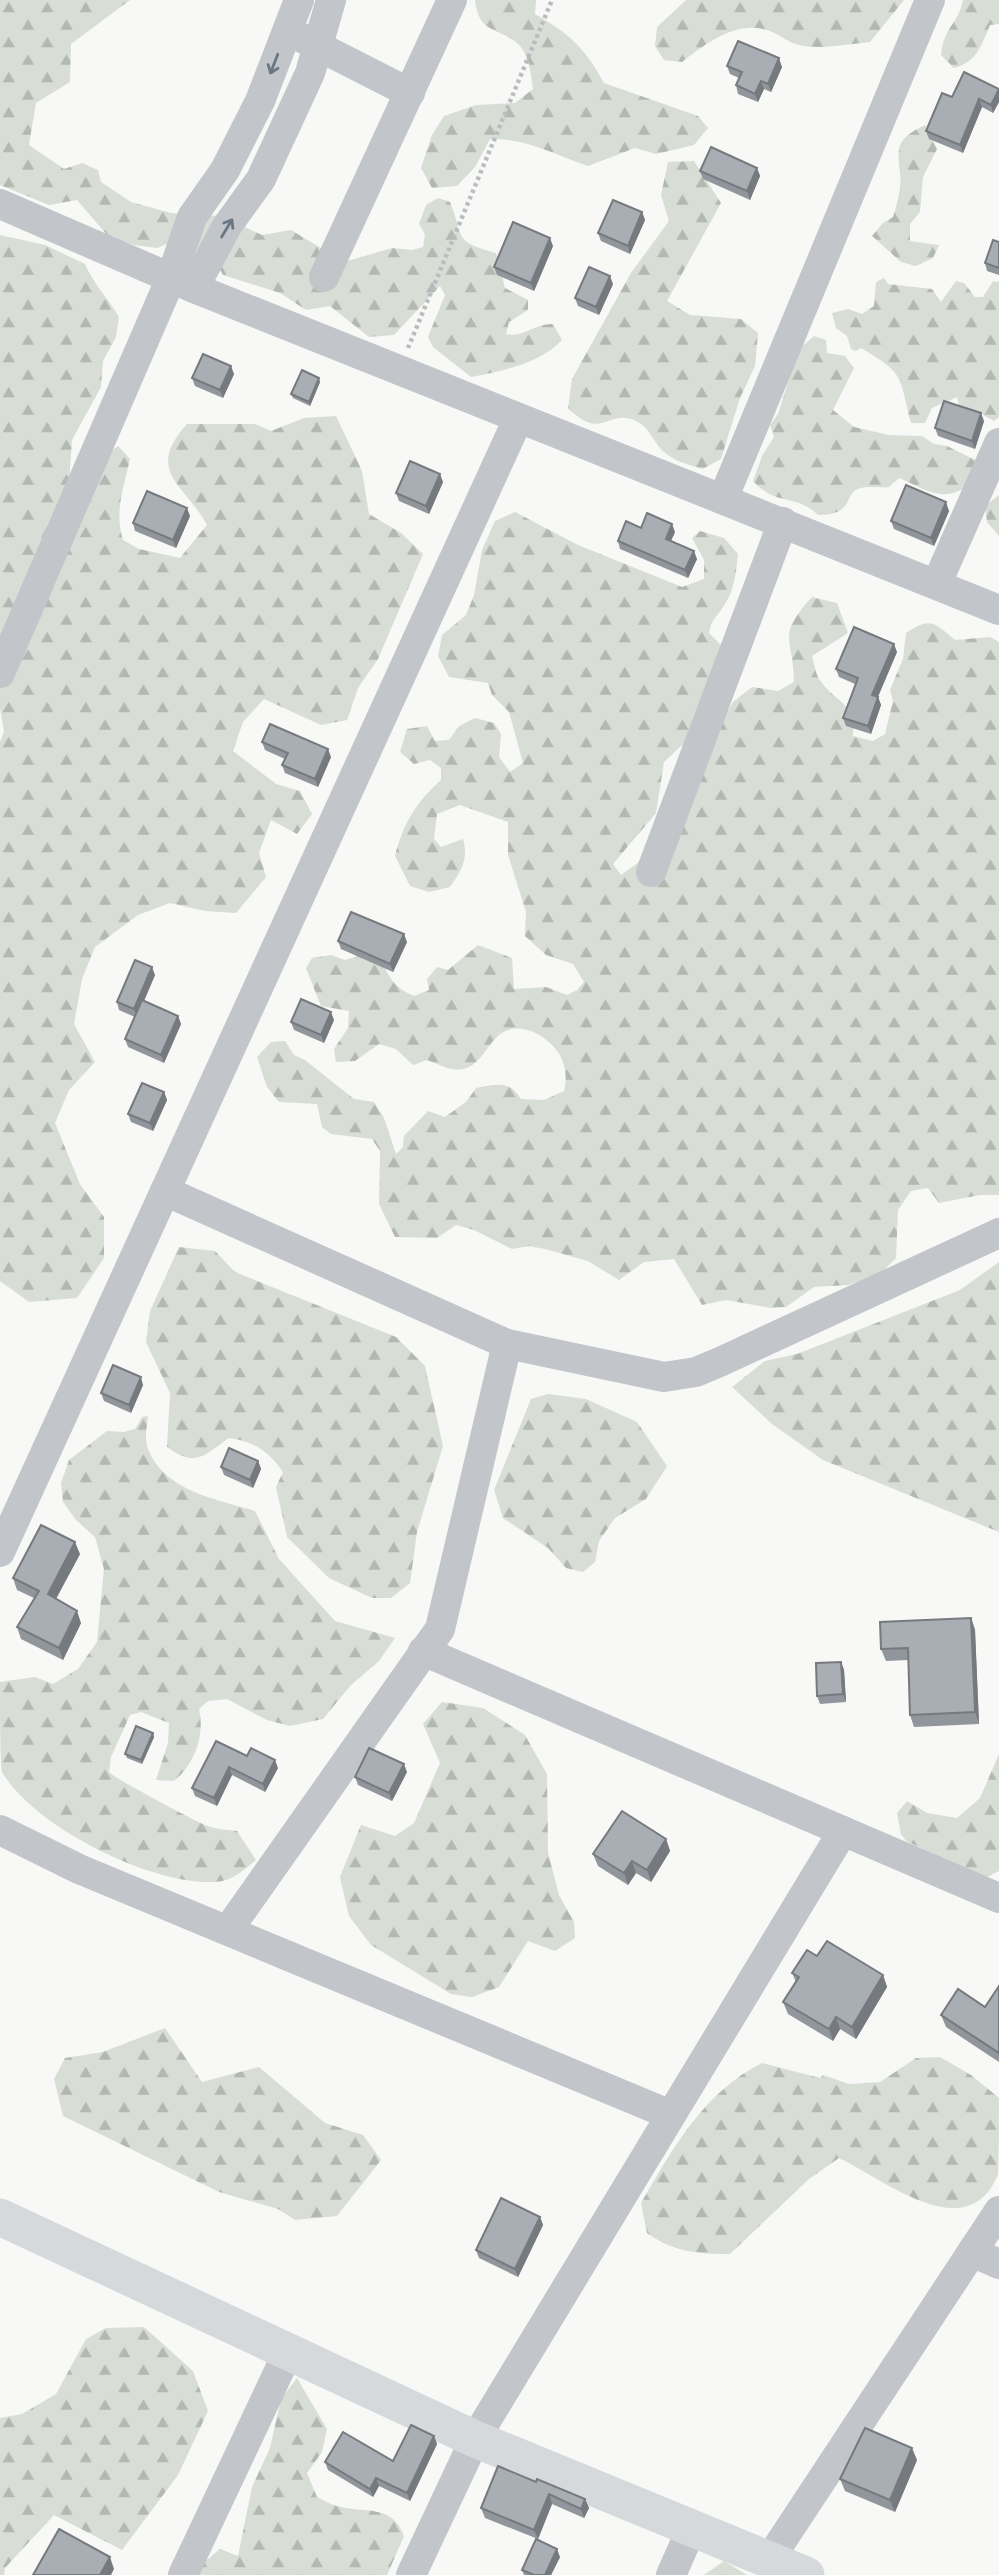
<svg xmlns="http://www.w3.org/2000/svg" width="999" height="2575" font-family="'Varela Round',sans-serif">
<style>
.forest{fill:url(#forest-firs)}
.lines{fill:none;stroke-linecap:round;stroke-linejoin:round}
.path{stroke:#babdbf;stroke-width:4.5;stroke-dasharray:3.5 3.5;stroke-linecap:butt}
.minor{stroke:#c2c5c9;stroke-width:30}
.major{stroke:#d5d9dc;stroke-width:37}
.wall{fill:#90969b}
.shaded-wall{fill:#767a7e}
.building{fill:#a8aeb4;stroke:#767a7e;stroke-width:2}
.oneway{stroke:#6a7784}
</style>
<defs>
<pattern id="forest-firs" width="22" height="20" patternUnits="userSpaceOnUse" patternTransform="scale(1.75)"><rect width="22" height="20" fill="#d8ddd6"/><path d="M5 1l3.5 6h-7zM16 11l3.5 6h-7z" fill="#b3b8b3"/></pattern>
</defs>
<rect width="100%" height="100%" fill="#f8f8f6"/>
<g class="forest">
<path d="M0,0H130L71,44L70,82L36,103L29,145L64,169L82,163L98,170L101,182L131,202L171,213L221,216L262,235L291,230L344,262L392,248L412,250L423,247L425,234L419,224L426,205L438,198L450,202C465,240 453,241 496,253L505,288L528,300V310L509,322L506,334C524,338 535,323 553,324L562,340C540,364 501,371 471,377L433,347L428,337L445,295L440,286L394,335L369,337L330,306L306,310L280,293L223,275L211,254L171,242L157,248L134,245L108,236L77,200L49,205L0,185Z"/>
<path d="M475,0H536L535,14C571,35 584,47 604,83L698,116L708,128L694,145L656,154L635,148L588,166C556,155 525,138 490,139L475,167L457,186L432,188L421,168L432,135L444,116L476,105L515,103L533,89C531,73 529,50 513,40C491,26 479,31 475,0Z"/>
<path d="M686,0H904L870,42C847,44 821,50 799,45C789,43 780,35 770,31C737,19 707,43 682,62L664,60L655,46L657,27Z"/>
<path d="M963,0H999V24L990,25C981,46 977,62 954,68L941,55C944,26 958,25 963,0Z"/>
<path d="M925,125L937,149L923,177L920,212L910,224V241L939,245L933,258L916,266L901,262L872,236L883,223L893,217C897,205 902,185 900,173C896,144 899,138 925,125Z"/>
<path d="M694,161L721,203L667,301L690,315L741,319L758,333L755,366L740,398L721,459L703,469C687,464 671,461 659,447C653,439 647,426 638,422C608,406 603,443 568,408L572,379L631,273L669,221L661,195L668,162Z"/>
<path d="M0,235L45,245L85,264C94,285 108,298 119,317L116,337L103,361L101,387L72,440L69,484L118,446L130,459C124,487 114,511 123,540L139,549L180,558L207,525C185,484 144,472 187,424H255L271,431L304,418L336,416L362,471L369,514L401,533L423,554L378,659L358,688L347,720L321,725L264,699L243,722L233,751L276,784L300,791L312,814L297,834L271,820L259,853L266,877L236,913L205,911L170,903L138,915L95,947L82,979L74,1024L95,1062L69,1090L55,1123L80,1184L104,1217V1258L77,1298L29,1302L0,1281V742L4,731L0,708Z"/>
<path d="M884,278L888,284L932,289L941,302L956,281L964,283L975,297H983L993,281L999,282V417L994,421L981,414L963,419L957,397L932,408L925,423H911C899,375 905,374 861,348L856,351L851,349L847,336L836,328L832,313L848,309L862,314L874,306L876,282Z"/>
<path d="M814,336L826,340L827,353L845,356L854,368L833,410L854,427L889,435L922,436L934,444L947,446L979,462L974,482C945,504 930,492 899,478L889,487C880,488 869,486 861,488C842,492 857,515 818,515C795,493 777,507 753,481L762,456L774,437L770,425L778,414L798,350Z"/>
<path d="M999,495V536L987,522L985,506Z"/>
<path d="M515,512L578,545L682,587L704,579V560L692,538L700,531L724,538L738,554C736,571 735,589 725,604C718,616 711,619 709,633L722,646L702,735L681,746L664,762L656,813L613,864L621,875L639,862L733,702L752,687L778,691L794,682C793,634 776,637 812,597L837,603L848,633L812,656C814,663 815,671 818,677C832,702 857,701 853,736L873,741L885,734L893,701L890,690L903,659L906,633C931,617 933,622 955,640L990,637L999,642V1195H980L939,1203L928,1188L911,1191L898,1210L896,1258L880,1274L848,1285L814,1287L786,1307L771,1308L726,1300L702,1305L674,1259L644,1262L619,1280L588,1261L545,1249L529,1246L512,1249L474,1230L456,1225L437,1238L395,1237L379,1204L380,1151L372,1139L331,1134L322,1127L317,1104L279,1102L267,1087L257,1057L271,1042L285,1041L294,1055L305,1060L354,1099L374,1102L384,1118L396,1154L403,1147L404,1136L428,1111L445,1117L466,1102L476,1088C496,1084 510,1080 521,1099L544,1100L564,1091C568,1076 565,1058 553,1046C540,1032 516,1021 499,1035C488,1044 482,1061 469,1067C453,1074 442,1065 427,1060L413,1065L396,1049L379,1044L355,1061L336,1062L334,1049L348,1028L349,1011L321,1006L306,968L312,958L331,955L345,960L369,953C393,968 383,983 414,996L429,990L427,979L437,967L448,970L478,945L512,958L514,989L546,987L567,995L577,990L584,982L573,964L546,955L525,936L526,912L508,855V822L460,805L437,814L434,839L441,847L463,839C469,859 461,871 450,887L429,892L410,886L395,856C403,824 416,802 441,780V768L430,760L414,764L400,752L407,729L427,726L435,741L449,740L459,726L475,718L494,723L501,734L499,757L510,772L523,763L509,712L492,695L488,683L449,677L438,656L442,635L466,615L474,595L482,550L495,521Z"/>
<path d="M179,1247L215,1251L235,1272L396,1337L425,1366L443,1446L417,1532L410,1583L391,1598H372L329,1578L287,1537L276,1487L283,1472C269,1452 254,1441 229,1438C203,1456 196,1468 167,1447L170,1393L146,1342L150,1311Z"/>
<path d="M999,1262V1532L823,1460L772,1424L732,1387L765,1361L797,1354L960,1290Z"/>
<path d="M548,1394L586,1399L637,1422L667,1466L646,1499L615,1518L599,1541L595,1562L583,1572L566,1568L548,1548L503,1518L494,1490L531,1399Z"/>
<path d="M148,1416C147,1426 144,1439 148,1449C165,1492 217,1499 255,1511L279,1559L335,1621L395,1638L379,1661L350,1686L323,1719L290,1726L267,1720L227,1699L208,1701L199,1709C205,1735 195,1764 174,1781L156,1780L168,1743L169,1723L141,1712L130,1715L111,1757L109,1772C116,1779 191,1819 205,1825C214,1829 227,1830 237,1831L256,1860C244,1870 231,1882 214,1882C151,1885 34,1827 2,1772C0,1762 0,1698 0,1682L35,1677L53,1684L78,1669L97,1642L104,1569L95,1537L76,1520L63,1502L61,1483L69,1460L107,1431L124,1432L135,1429L142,1417Z"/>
<path d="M442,1702L483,1708L525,1735L547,1774L548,1853L559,1895L574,1922L575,1938L555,1951L528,1941L499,1987L472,1997L451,1994L371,1945L349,1916L340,1877L361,1825L395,1836L414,1823L440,1763L423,1724Z"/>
<path d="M999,1754V1871L985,1878L906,1841L901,1834L897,1813L907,1801L927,1813L957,1818L980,1798Z"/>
<path d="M165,2028L202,2082L259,2067L325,2123L363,2135L381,2160L337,2216L295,2220L278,2209L219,2192L63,2116L54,2079L65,2058L103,2052Z"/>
<path d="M940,2057L971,2075L999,2098C999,2114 999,2162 998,2174C968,2249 885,2180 839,2158L809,2179L730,2254C698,2254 673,2252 647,2233L641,2203C673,2148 704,2092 762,2063L820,2078L823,2075L849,2084L880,2082L916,2058Z"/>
<path d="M144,2327L193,2371L208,2411L178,2475L122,2550L54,2515L5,2568L4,2575H0V2418L22,2414L56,2394L86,2339L106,2328Z"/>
<path d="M297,2378L327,2429L322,2452L307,2473L317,2497C323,2500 330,2504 337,2506C365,2514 392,2503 404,2536L387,2575H194L195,2570L220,2549L238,2556L252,2487L270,2448L281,2399Z"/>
<path d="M724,2561L747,2575H704Z"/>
</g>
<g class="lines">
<path class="path" d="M408,348L552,0"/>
<g class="minor">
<path d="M300,37L410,93"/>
<path d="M0,204L194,288L999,610"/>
<path d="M324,277L452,0"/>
<path d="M194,288L227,226L261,179L310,73L331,0"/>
<path d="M723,499L930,0"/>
<path d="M937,583L999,443"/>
<path d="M0,673L171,278L192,217L225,170L260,101L299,0"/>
<path d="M651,872L783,522"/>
<path d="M165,1191L507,1344L664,1377L696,1372L722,1361L999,1233"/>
<path d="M0,1552L518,419"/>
<path d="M423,1651L999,1898"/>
<path d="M0,1830L79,1869L671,2115"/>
<path d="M228,1930L440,1629L507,1344"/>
<path d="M972,2252L999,2264"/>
<path d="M769,2560L999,2211"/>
<path d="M183,2575L288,2352"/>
<path d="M411,2575L475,2439L843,1831"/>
<path d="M671,2575L691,2530"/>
</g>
<path class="major" d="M0,2217L475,2439L806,2575"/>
</g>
<g class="wall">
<path d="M727,66L782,67L771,92L764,89L758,102L738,94L736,85L739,78L730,74Z"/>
<path d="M999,89V102L993,113L982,107L963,153L929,139L926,131L952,97Z"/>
<path d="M757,168L760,176L750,200L703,179L700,171Z"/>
<path d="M642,212L645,220L630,254L601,241L598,233Z"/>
<path d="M999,242V275L987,271L985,263Z"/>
<path d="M553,246L534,291L497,275L494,267Z"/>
<path d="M613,284L599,315L578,306L575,298Z"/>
<path d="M234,374L223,398L195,386L192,378Z"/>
<path d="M320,382L310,406L293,398L291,394Z"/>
<path d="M984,421L975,449L938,436L935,428Z"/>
<path d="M443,482L429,514L399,501L396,493Z"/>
<path d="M949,511L934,546L894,529L891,521Z"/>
<path d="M190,516L176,548L135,531L133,523Z"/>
<path d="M641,528L675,532L671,541L697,559L688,578L620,549L618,541Z"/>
<path d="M897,652L878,697L881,705L871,734L846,726L843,718L855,684L839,677L836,669Z"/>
<path d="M262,742L331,757L318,787L285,773L282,765L285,759L265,750Z"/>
<path d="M338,941L407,942L393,972L341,949Z"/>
<path d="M155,975L144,1001L178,1016L181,1024L164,1063L128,1047L125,1039L135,1017L119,1010L117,1002Z"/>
<path d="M334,1020L324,1043L294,1030L291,1022Z"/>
<path d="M164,1092L167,1100L153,1131L131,1122L128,1114Z"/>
<path d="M143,1385L131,1413L104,1401L101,1393Z"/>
<path d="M258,1461L261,1469L253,1488L224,1475L221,1467Z"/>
<path d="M80,1554L56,1599L81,1623L63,1660L21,1639L17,1627L34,1598L17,1590L13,1578Z"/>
<path d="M971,1618L975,1630L979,1724L914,1727L910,1715L908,1660L886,1661L881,1649Z"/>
<path d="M841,1662L844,1670L846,1702L820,1704L817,1696Z"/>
<path d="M153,1733L154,1737L142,1764L127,1758L125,1754Z"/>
<path d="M247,1756L278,1768L265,1792L232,1775L217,1806L195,1796L192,1788Z"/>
<path d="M407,1772L392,1801L358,1785L355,1777Z"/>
<path d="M666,1839L670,1851L651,1882L636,1873L628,1885L598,1866L593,1854Z"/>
<path d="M817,1956L883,1975L887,1987L856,2039L840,2029L833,2041L788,2014L783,2002L796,1982L792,1973Z"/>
<path d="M999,1986V2062L946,2027L941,2015L985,2007Z"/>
<path d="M540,2217L543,2225L518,2277L479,2258L476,2250Z"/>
<path d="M434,2436L437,2444L410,2501L379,2486L373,2497L328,2470L325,2462L393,2461Z"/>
<path d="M917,2460L895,2512L845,2491L840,2479Z"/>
<path d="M536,2482L585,2499L589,2508L584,2518L552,2504L538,2539L485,2518L481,2508Z"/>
<path d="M560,2557L551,2575H524L522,2570Z"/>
</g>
<g class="shaded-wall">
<path d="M779,58L782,67L771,92L768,84Z"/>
<path d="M761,81L764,89L758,102L755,94Z"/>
<path d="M999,89V102L993,113L991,105Z"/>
<path d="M979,99L982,107L963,153L960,145Z"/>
<path d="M757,168L760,176L750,200L747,191Z"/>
<path d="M642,212L645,220L630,254L628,246Z"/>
<path d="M550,238L553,246L534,291L531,283Z"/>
<path d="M610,276L613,284L599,315L596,307Z"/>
<path d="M231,366L234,374L223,398L220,390Z"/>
<path d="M319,378L320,382L310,406L309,402Z"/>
<path d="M981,413L984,421L975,449L972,441Z"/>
<path d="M440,474L443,482L429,514L426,506Z"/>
<path d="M946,502L949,511L934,546L931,538Z"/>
<path d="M187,508L190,516L176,548L173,540Z"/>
<path d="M672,524L675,532L668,547L666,539Z"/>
<path d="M694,551L697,559L688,578L685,570Z"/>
<path d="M894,644L897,652L875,703L872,695Z"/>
<path d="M878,697L881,705L871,734L868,726Z"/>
<path d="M328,749L331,757L318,787L315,779Z"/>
<path d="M404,934L407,942L393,972L390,964Z"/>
<path d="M152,967L155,975L137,1017L134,1009Z"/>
<path d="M331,1012L334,1020L324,1043L321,1035Z"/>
<path d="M178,1016L181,1024L164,1063L161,1055Z"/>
<path d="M164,1092L167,1100L153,1131L150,1123Z"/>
<path d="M141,1377L143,1385L131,1413L129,1405Z"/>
<path d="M258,1461L261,1469L253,1488L250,1480Z"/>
<path d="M75,1542L80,1554L52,1606L48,1594Z"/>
<path d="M77,1611L81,1623L63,1660L59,1648Z"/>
<path d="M971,1618L975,1630L979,1724L975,1712Z"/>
<path d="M841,1662L844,1670L846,1702L843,1694Z"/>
<path d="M153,1733L154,1737L142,1764L141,1760Z"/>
<path d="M275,1760L278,1768L265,1792L263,1784Z"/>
<path d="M404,1764L407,1772L392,1801L389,1793Z"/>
<path d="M229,1767L232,1775L217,1806L214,1798Z"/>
<path d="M666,1839L670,1851L651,1882L647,1870Z"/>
<path d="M632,1861L636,1873L628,1885L624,1873Z"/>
<path d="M883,1975L887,1987L856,2039L852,2027Z"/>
<path d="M836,2017L840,2029L833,2041L829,2029Z"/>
<path d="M540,2217L543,2225L518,2277L515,2269Z"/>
<path d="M434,2436L437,2444L410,2501L407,2493Z"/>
<path d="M912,2448L917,2460L895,2512L890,2500Z"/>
<path d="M376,2478L379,2486L373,2497L370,2489Z"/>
<path d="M549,2494L552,2504L538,2539L534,2530Z"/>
<path d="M585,2499L589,2508L584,2518L581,2509Z"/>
<path d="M557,2549L560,2557L551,2575H545Z"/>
<path d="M110,2557L114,2569L111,2575H100Z"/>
</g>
<g class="building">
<path d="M738,41L779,58L768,84L761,81L755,94L736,85L742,72L727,66Z"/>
<path d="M964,72L999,89L991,105L979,99L960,145L926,131L942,93L952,97Z"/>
<path d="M711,147L757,168L747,191L700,171Z"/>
<path d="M613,200L642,212L628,246L598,233Z"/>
<path d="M513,222L550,238L531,283L494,267Z"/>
<path d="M993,240L999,242V268L985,263Z"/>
<path d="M589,267L610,276L596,307L575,298Z"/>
<path d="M203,354L231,366L220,390L192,378Z"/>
<path d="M302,370L319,378L309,402L291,394Z"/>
<path d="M944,401L981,413L972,441L935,428Z"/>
<path d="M410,461L440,474L426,506L396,493Z"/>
<path d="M906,485L946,502L931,538L891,521Z"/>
<path d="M147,491L187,508L173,540L133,523Z"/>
<path d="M647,513L672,524L666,539L694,551L685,570L618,541L626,521L641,528Z"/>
<path d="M854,627L894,644L872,695L878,697L868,726L843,718L858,678L836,669Z"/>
<path d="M270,724L328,749L315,779L282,765L288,753L262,742Z"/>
<path d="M351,912L404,934L390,964L338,941Z"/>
<path d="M135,960L152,967L134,1009L117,1002Z"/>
<path d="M301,999L331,1012L321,1035L291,1022Z"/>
<path d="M142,1000L178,1016L161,1055L125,1039Z"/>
<path d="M142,1083L164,1092L150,1123L128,1114Z"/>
<path d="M113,1365L141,1377L129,1405L101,1393Z"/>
<path d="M229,1448L258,1461L250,1480L221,1467Z"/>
<path d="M41,1525L75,1542L48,1594L77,1611L59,1648L17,1627L39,1591L13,1578Z"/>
<path d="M971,1618L975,1712L910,1715L908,1648L881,1649L880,1622Z"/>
<path d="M841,1662L843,1694L817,1696L816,1663Z"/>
<path d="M136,1726L153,1733L141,1760L125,1754Z"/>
<path d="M216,1741L247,1756L251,1748L275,1760L263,1784L229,1767L214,1798L192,1788Z"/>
<path d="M369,1748L404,1764L389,1793L355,1777Z"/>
<path d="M622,1811L666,1839L647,1870L632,1861L624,1873L593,1854Z"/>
<path d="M827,1941L883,1975L852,2027L836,2017L829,2029L783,2002L799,1977L792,1973L807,1950L817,1956Z"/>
<path d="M999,1986V2053L941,2015L958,1989L985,2007Z"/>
<path d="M501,2198L540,2217L515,2269L476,2250Z"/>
<path d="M411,2425L434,2436L407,2493L376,2478L370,2489L325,2462L343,2432L393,2461Z"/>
<path d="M865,2428L912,2448L890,2500L840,2479Z"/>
<path d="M498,2466L536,2482L537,2479L585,2499L581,2509L549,2494L534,2530L481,2508Z"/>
<path d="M59,2529L110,2557L100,2575H33Z"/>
<path d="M536,2539L557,2549L545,2575H534L522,2570Z"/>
</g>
<defs><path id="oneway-shaft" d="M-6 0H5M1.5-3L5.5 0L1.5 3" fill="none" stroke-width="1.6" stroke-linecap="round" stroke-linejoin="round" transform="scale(1.75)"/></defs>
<g class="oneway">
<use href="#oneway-shaft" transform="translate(274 64) rotate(111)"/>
<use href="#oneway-shaft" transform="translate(227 228) rotate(-59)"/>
</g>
</svg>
